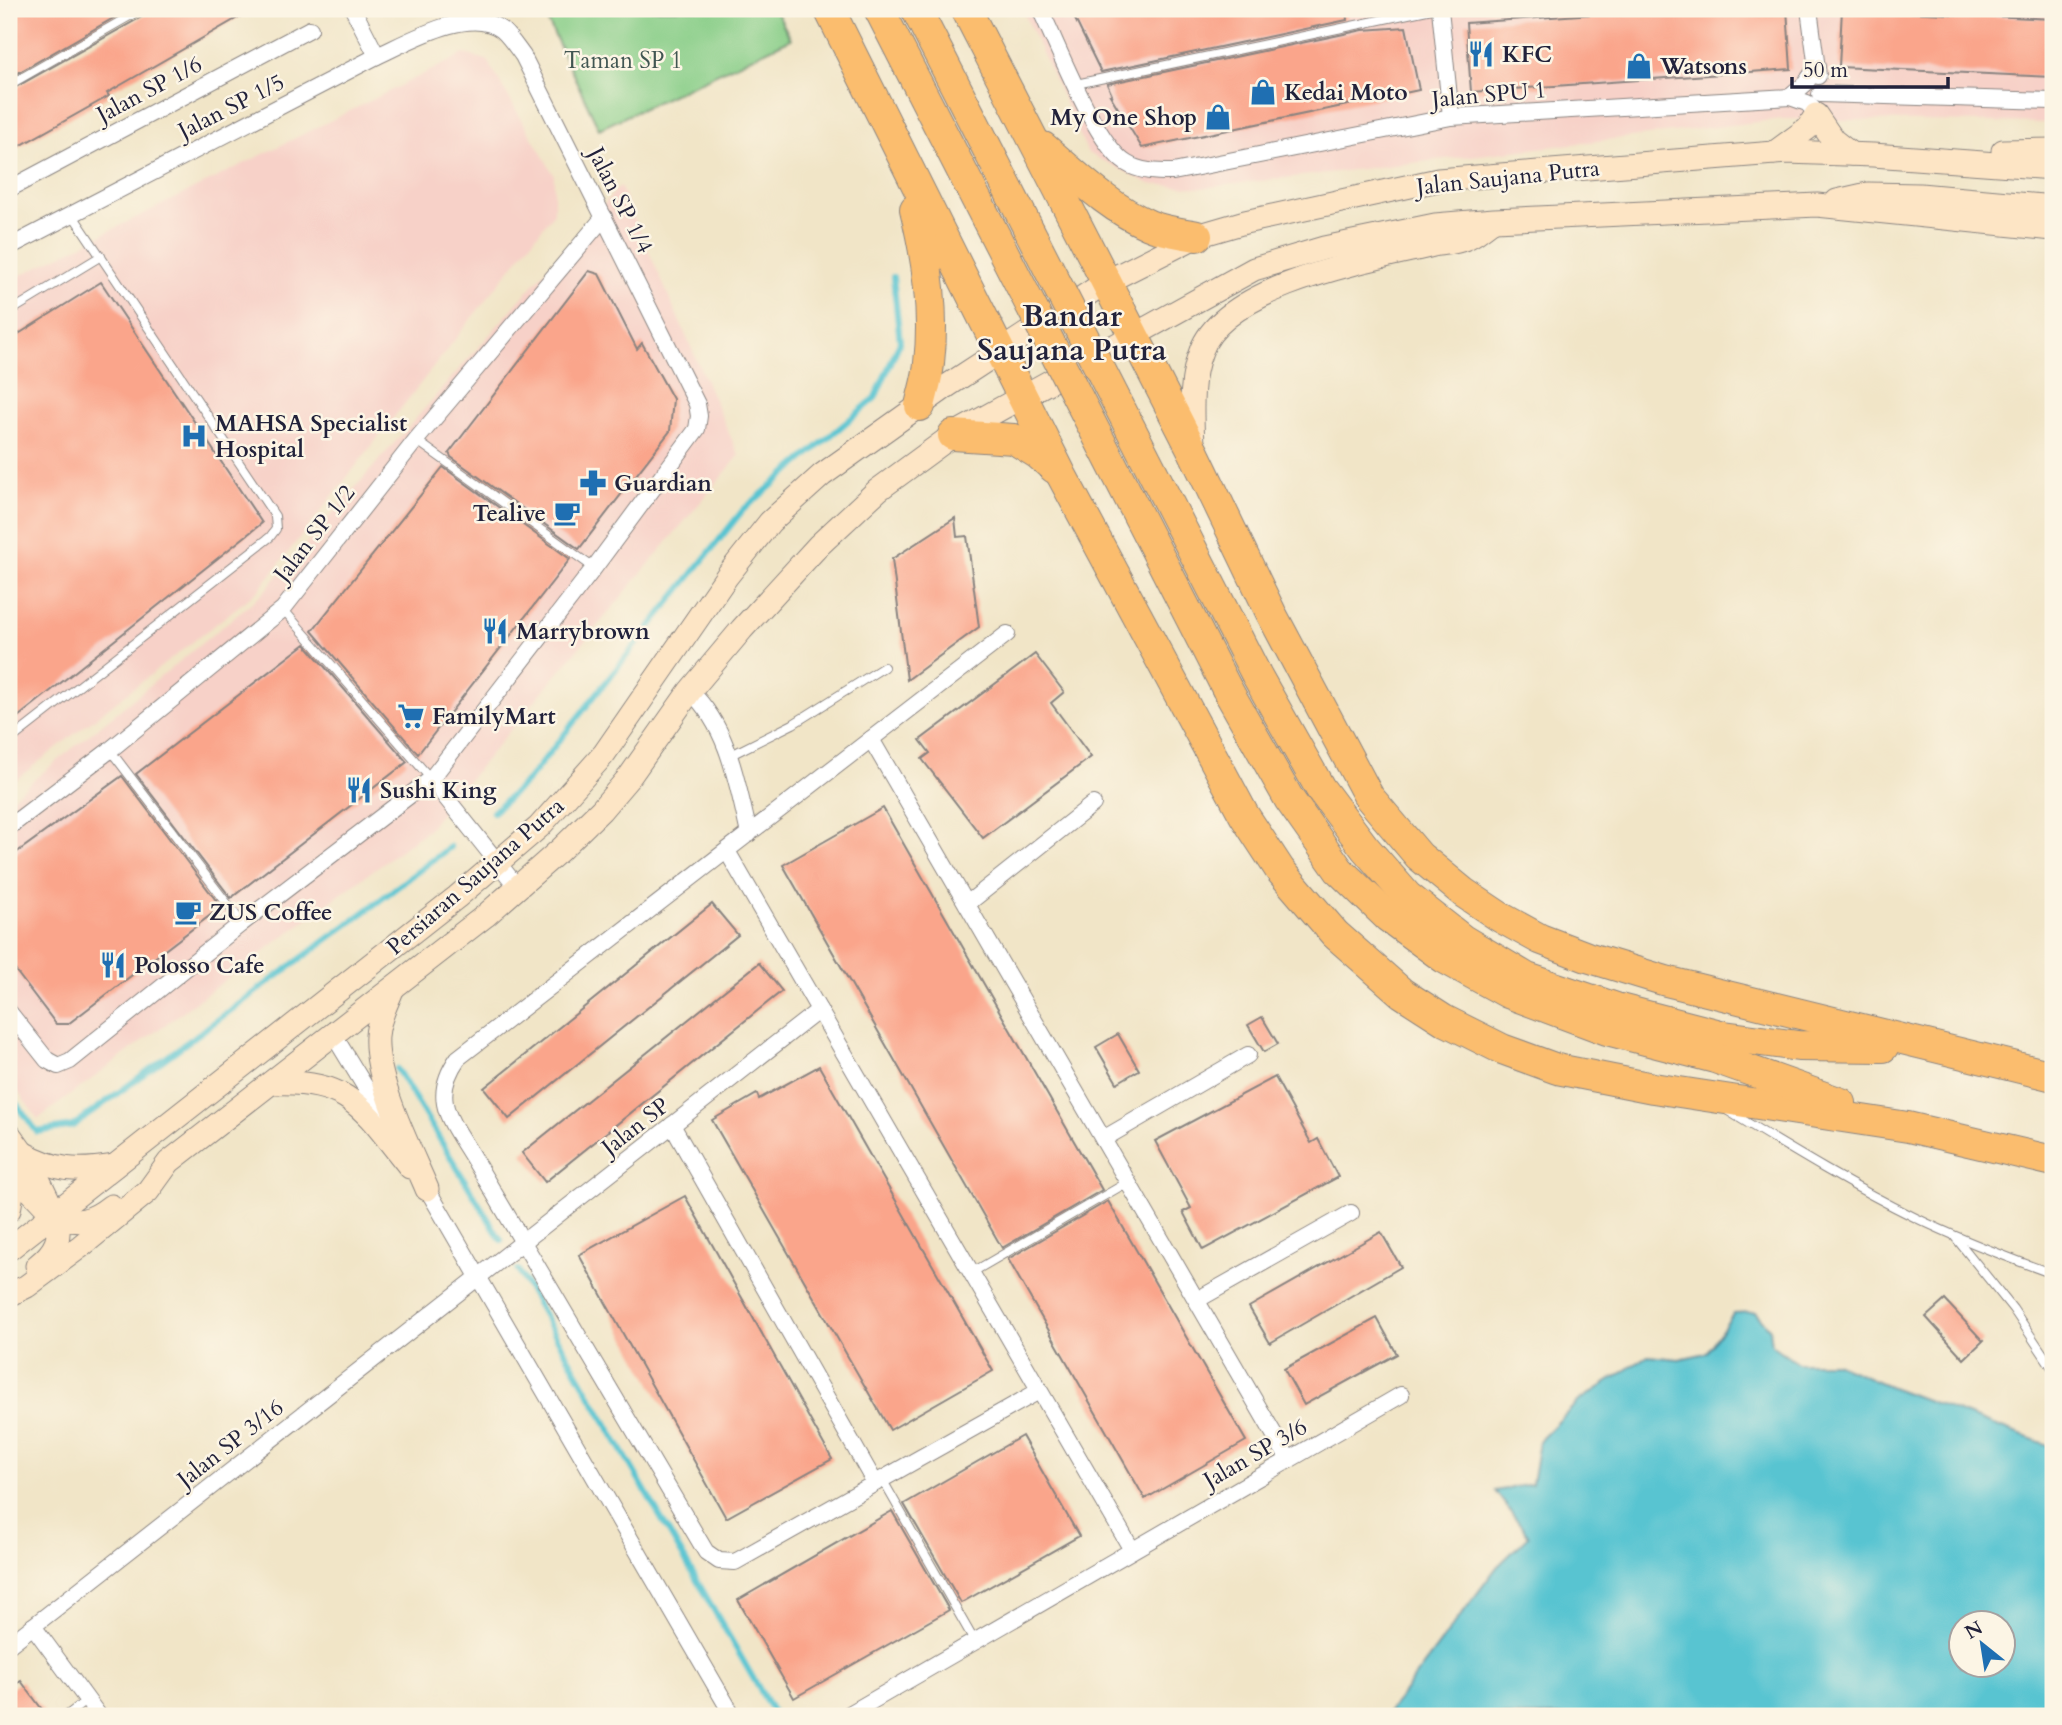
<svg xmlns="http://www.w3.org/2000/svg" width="2062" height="1725" font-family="Cardo,serif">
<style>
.built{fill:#f7d1c8}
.green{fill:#88ce88;stroke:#557862;stroke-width:2}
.water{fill:#58c4d1;stroke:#3d7386;stroke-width:2;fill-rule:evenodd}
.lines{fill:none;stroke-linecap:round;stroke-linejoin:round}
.stream{stroke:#58c4d1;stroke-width:6}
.building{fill:#faa58b}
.lane-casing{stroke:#8a8481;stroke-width:10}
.street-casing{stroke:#8a8481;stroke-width:18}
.secondary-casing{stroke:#8a8481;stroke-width:25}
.highway-casing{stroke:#8a8481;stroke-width:32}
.lane{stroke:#fff;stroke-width:8}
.street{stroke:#fff;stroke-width:16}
.secondary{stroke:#fde5c5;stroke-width:23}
.highway{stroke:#fbbd6e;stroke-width:30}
.highway-bridge-casing{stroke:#8a8481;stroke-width:32;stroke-linecap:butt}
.highway-bridge{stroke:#fbbd6e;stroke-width:30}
.labels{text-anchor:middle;stroke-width:5;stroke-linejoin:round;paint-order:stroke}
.poi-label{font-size:23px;font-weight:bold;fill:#22223b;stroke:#fcf5e5;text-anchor:start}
.park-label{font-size:23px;fill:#415652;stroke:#fcf5e5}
.street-label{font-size:23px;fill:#22223b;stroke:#fcf5e5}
.district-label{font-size:30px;font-weight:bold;fill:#22223b;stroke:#fcf5e5}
</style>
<rect width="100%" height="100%" fill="#fcf5e5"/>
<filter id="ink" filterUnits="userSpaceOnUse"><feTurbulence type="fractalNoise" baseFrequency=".0143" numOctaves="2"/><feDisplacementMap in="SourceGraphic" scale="14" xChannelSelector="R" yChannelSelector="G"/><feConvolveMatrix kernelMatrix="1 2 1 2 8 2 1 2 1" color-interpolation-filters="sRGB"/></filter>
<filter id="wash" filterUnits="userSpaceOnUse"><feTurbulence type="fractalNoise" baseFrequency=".00686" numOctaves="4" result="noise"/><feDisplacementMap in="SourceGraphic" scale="28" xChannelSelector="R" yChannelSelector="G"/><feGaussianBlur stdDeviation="1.57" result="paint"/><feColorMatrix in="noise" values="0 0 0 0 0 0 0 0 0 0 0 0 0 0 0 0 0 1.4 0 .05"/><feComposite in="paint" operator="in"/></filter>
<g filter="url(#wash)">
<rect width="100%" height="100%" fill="#f1e5c7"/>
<g class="built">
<path d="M1022,9H2053V123L1782,119L1201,188L1150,184L1088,153Z"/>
<path d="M464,54L487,60L554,175V213L258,591L9,785V281Z"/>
<path d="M620,186L739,456L427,830L38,1119L9,1080V800L260,596Z"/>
</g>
<path class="green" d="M534,9H775L791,39L599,129L545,15Z"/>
<path class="water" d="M1755,1312L1770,1329L1772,1345L1798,1363H1835L1891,1387L2053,1447V1716H1386L1497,1567L1529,1536L1495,1491L1532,1484L1539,1441L1579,1401L1648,1356L1679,1359L1706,1353L1734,1313ZM1960,1624H2002V1666H1960Z"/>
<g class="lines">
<g class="stream">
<path d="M493,812L527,781L743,510L875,398L900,342L893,277"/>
<path d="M397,1069L501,1240"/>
<path d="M9,1093L37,1132L73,1126L355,919L450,847"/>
<path d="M518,1270L775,1716"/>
</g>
</g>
<g id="blocks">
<g class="building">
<path d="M9,9H129L9,78Z"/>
<path d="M148,9H253L107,93L109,96L9,152V91L145,15Z"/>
<path d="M1082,9H1346L1347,20L1101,72L1071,11Z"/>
<path d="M1665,9H1787L1791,69L1471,92L1466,23Z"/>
<path d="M1842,9L2053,19V77L1839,67Z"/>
<path d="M1406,27L1419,90L1142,148L1110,95H1112L1107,84L1363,30Z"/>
<path d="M589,271L599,274L637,349L642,343L673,399L670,431L579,549L451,457L449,453Z"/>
<path d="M101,282L262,523L9,724V340Z"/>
<path d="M443,467L570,559L418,754L312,631Z"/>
<path d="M955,518L957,537L967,536L979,627L907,680L892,559Z"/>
<path d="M305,644L407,762L231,898L136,774Z"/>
<path d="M1035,654L1064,692L1051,703L1091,757L983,838L922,759L930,753L920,740Z"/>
<path d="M122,776L221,907L68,1024H56L9,962V858Z"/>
<path d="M883,808L1102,1190L1002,1248L783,865Z"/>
<path d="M712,904L738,935L509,1119L484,1088Z"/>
<path d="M759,963L782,991L545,1182L522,1153Z"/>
<path d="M1262,1017L1278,1044L1264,1052L1248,1025Z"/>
<path d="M1118,1034L1139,1070L1117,1083L1096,1047Z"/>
<path d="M819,1066L993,1371L890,1430L712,1120L757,1094L759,1099Z"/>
<path d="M1275,1077L1311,1143L1318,1139L1338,1177L1203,1250L1183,1212L1191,1208L1155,1141Z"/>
<path d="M685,1196L832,1459L726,1518L579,1255Z"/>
<path d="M1108,1201L1246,1441L1145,1499L1008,1259Z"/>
<path d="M1381,1232L1401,1267L1270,1343L1249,1307Z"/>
<path d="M1945,1300L1983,1341L1964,1359L1926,1317Z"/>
<path d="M1377,1318L1397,1354L1304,1405L1284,1369Z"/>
<path d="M1022,1436L1079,1536L961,1603L904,1504Z"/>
<path d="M892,1511L949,1610L794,1698L738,1600Z"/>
<path d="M21,1681L47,1716H9V1690Z"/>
</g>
</g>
</g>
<g filter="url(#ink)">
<use href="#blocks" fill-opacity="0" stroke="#8a8481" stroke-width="2"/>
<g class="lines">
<g class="lane-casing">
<g id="lane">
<path d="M1076,84L1432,9"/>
<path d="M9,85L142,9"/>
<path d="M9,312L101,256"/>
<path d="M416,440L594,568"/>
<path d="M283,609L431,779"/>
<path d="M9,741L270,537L276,529L275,516L72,214"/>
<path d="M110,750L242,923"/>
<path d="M731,755L793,724L884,667"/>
<path d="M1728,1111C1789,1148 1851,1186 1914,1217C1959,1239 2006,1257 2053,1274"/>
<path d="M1955,1237L2013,1309L2053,1369"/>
<path d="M971,1273L1128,1182"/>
<path d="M882,1479L975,1642"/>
<path d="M66,1716L87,1700"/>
</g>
</g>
<g class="street-casing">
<g id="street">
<path d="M353,9L377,56"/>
<path d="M1040,9C1058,46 1095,143 1126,163C1140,172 1157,172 1173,172L1451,117L1790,97L1805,84L1817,67"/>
<path d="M1440,9L1451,117"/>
<path d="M1809,9L1818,76"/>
<path d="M1820,94L2053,101"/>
<path d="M1790,97L1807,103L1816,112"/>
<path d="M9,189L310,29"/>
<path d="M9,247L377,56C408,42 470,5 502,30C510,37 517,48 523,56L697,404L699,416L697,429L594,568L431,779L242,923L70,1061L58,1066L47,1060L9,1012"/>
<path d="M1007,634L458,1058C428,1101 453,1123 475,1161L706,1552L719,1561L735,1562L1039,1391"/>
<path d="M690,691C729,728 737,783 749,834"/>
<path d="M871,739L1289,1460"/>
<path d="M431,779L518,888"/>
<path d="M9,827L110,750L283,609L416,440L604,217"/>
<path d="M727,851L1132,1550"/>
<path d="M967,904L1093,804"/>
<path d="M333,1034L392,1131"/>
<path d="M672,1125L875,1483"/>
<path d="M1103,1139L1248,1055"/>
<path d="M422,1180L733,1716"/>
<path d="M1197,1300L1351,1213"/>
<path d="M33,1626L99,1716"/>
<path d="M9,1645L819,1010"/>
<path d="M846,1716L1401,1395"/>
</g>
</g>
<g class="secondary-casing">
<g id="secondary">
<path d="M2003,151L2053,150"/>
<path d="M1774,153L1808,128L1816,115L1833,140L1851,154"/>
<path d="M1837,201L1868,194L1920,195L2053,207"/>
<path d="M1193,447C1192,415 1189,381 1201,351C1225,285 1370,260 1433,245C1443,243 1455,243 1464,239C1474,236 1483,227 1491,222"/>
<path d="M392,990C386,1005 378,1020 377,1036C374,1079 410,1149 427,1189"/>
<path d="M272,1083C352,1079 364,1111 410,1167"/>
<path d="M9,1134L32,1166L55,1214"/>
<path d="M23,1153C56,1171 77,1172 114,1166"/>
<path d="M9,1168L47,1208"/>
<path d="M9,1170L12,1194L9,1210"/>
<path d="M9,1249L457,897L539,827L604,754L727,576L770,522L822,475L947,386L1106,282L1197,236L1245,222L1438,180L1787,152L1873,155L2053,168"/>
<path d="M37,1266C56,1251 63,1237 55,1214C77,1226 92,1221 111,1206"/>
<path d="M9,1295L27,1286L81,1246L148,1191L169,1162L485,916L560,850L601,810L630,776L690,691L742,629L818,546L878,490L953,435L1254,269L1324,248L1435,225L1494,220L1817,205L2053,229"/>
</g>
</g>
<g class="highway-casing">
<g id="highway">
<path d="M829,9L1062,476L1244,815L1280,870L1335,934L1402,993L1444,1020L1502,1049L1557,1069L1653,1088L1908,1127L2053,1161"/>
<path d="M966,9L1194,453L1271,613L1369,797L1419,856L1464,893L1500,917L1540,939L1587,957L1666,981L2053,1076"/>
<path d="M1043,147C1075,174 1109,208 1149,225C1163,231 1181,233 1197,236"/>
<path d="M915,209C927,258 935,312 929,363C928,377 923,392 920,406"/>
<path d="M953,435L1014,439L1038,454L1054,468"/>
<path d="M1256,674L1320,788L1365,848L1407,896L1463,940L1527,978L1616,1008L1724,1036L1798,1046L1883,1047"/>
<path d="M1227,689L1289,799L1339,870L1388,917L1444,958L1508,993L1607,1030L1715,1058L1841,1103"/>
</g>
</g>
<use href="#lane" class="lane"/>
<use href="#street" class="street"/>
<use href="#secondary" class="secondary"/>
<use href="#highway" class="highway"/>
<g class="highway-bridge-casing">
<g id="highway-bridge">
<path d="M879,9L1227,689"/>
<path d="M916,9L1256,674"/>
</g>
</g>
<use href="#highway-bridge" class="highway-bridge"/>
</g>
</g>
<defs>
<g id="restaurant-bare" transform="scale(2.1)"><path d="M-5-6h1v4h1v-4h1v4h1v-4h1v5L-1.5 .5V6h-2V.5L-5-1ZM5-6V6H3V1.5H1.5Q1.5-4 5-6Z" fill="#1f6fb2" stroke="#fcf5e5" stroke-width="2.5" paint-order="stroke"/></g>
<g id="shop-bare" transform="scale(2.1)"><path d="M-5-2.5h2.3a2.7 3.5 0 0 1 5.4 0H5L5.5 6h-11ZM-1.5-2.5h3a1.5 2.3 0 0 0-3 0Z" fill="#1f6fb2" stroke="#fcf5e5" stroke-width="2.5" paint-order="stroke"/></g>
<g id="hospital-bare" transform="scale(2.1)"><path d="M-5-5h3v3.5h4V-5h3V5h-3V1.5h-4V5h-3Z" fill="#1f6fb2" stroke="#fcf5e5" stroke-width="2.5" paint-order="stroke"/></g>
<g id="pharmacy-bare" transform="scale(2.1)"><path d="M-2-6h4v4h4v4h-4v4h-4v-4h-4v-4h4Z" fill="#1f6fb2" stroke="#fcf5e5" stroke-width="2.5" paint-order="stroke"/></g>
<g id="cafe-bare" transform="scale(2.1)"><path d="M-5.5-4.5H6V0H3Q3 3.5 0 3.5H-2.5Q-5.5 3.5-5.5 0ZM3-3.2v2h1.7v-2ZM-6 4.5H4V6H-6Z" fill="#1f6fb2" stroke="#fcf5e5" stroke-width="2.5" paint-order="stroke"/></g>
<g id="supermarket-bare" transform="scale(2.1)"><path d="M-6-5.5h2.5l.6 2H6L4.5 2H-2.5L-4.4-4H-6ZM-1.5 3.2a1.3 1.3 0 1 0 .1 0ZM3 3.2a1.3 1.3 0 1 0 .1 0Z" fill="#1f6fb2" stroke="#fcf5e5" stroke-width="2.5" paint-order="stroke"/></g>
</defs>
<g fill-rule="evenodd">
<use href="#restaurant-bare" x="1481" y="54"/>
<use href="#shop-bare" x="1639" y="66"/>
<use href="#shop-bare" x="1263" y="92"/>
<use href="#shop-bare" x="1218" y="117"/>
<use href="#hospital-bare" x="194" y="436"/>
<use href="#pharmacy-bare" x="593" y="483"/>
<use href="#cafe-bare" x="567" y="513"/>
<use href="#restaurant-bare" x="495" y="631"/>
<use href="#supermarket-bare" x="411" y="716"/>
<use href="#restaurant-bare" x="359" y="790"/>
<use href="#cafe-bare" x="188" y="912"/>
<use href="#restaurant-bare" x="113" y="965"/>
</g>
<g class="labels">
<g class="poi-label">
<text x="1502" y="62">KFC</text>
<text x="1660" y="74">Watsons</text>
<text x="1284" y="100">Kedai Moto</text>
<text x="1197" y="125" text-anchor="end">My One Shop</text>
<text x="215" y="431">MAHSA Specialist<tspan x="215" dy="26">Hospital</tspan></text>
<text x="614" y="491">Guardian</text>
<text x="546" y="521" text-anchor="end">Tealive</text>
<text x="516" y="639">Marrybrown</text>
<text x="432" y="724">FamilyMart</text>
<text x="380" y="798">Sushi King</text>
<text x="209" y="920">ZUS Coffee</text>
<text x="134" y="973">Polosso Cafe</text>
</g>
<g class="park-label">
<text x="623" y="68">Taman SP 1</text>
</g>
<g class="street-label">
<text transform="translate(149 89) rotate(-28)" y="8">Jalan SP 1/6</text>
<text transform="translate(1489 94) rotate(-5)" y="8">Jalan SPU 1</text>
<text transform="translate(231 106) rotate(-27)" y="8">Jalan SP 1/5</text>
<text transform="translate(1508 177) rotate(-6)" y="8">Jalan Saujana Putra</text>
<text transform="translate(621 200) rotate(63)" y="8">Jalan SP 1/4</text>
<text transform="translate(314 533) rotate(-52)" y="8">Jalan SP 1/2</text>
<text transform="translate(475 876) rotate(-41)" y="8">Persiaran Saujana Putra</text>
<text transform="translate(635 1126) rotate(-38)" y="8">Jalan SP</text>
<text transform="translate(230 1443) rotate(-38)" y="8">Jalan SP 3/16</text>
<text transform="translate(1255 1453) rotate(-30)" y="8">Jalan SP 3/6</text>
</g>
<g class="district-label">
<text x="1072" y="326">Bandar<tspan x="1072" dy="34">Saujana Putra</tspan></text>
</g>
</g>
<rect width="2062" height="1725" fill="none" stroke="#fcf5e5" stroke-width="35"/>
<g transform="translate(1982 1644) rotate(330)"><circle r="33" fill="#fcf5e5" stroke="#a5a1a1" stroke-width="2"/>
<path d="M0-5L12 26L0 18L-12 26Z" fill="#1f6fb2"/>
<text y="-10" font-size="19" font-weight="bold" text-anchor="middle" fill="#22223b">N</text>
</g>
<path d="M1792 77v10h156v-10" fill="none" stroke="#22223b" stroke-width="3.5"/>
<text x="1803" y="77" font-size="21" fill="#22223b" stroke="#fcf5e5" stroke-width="5" paint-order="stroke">50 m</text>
</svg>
